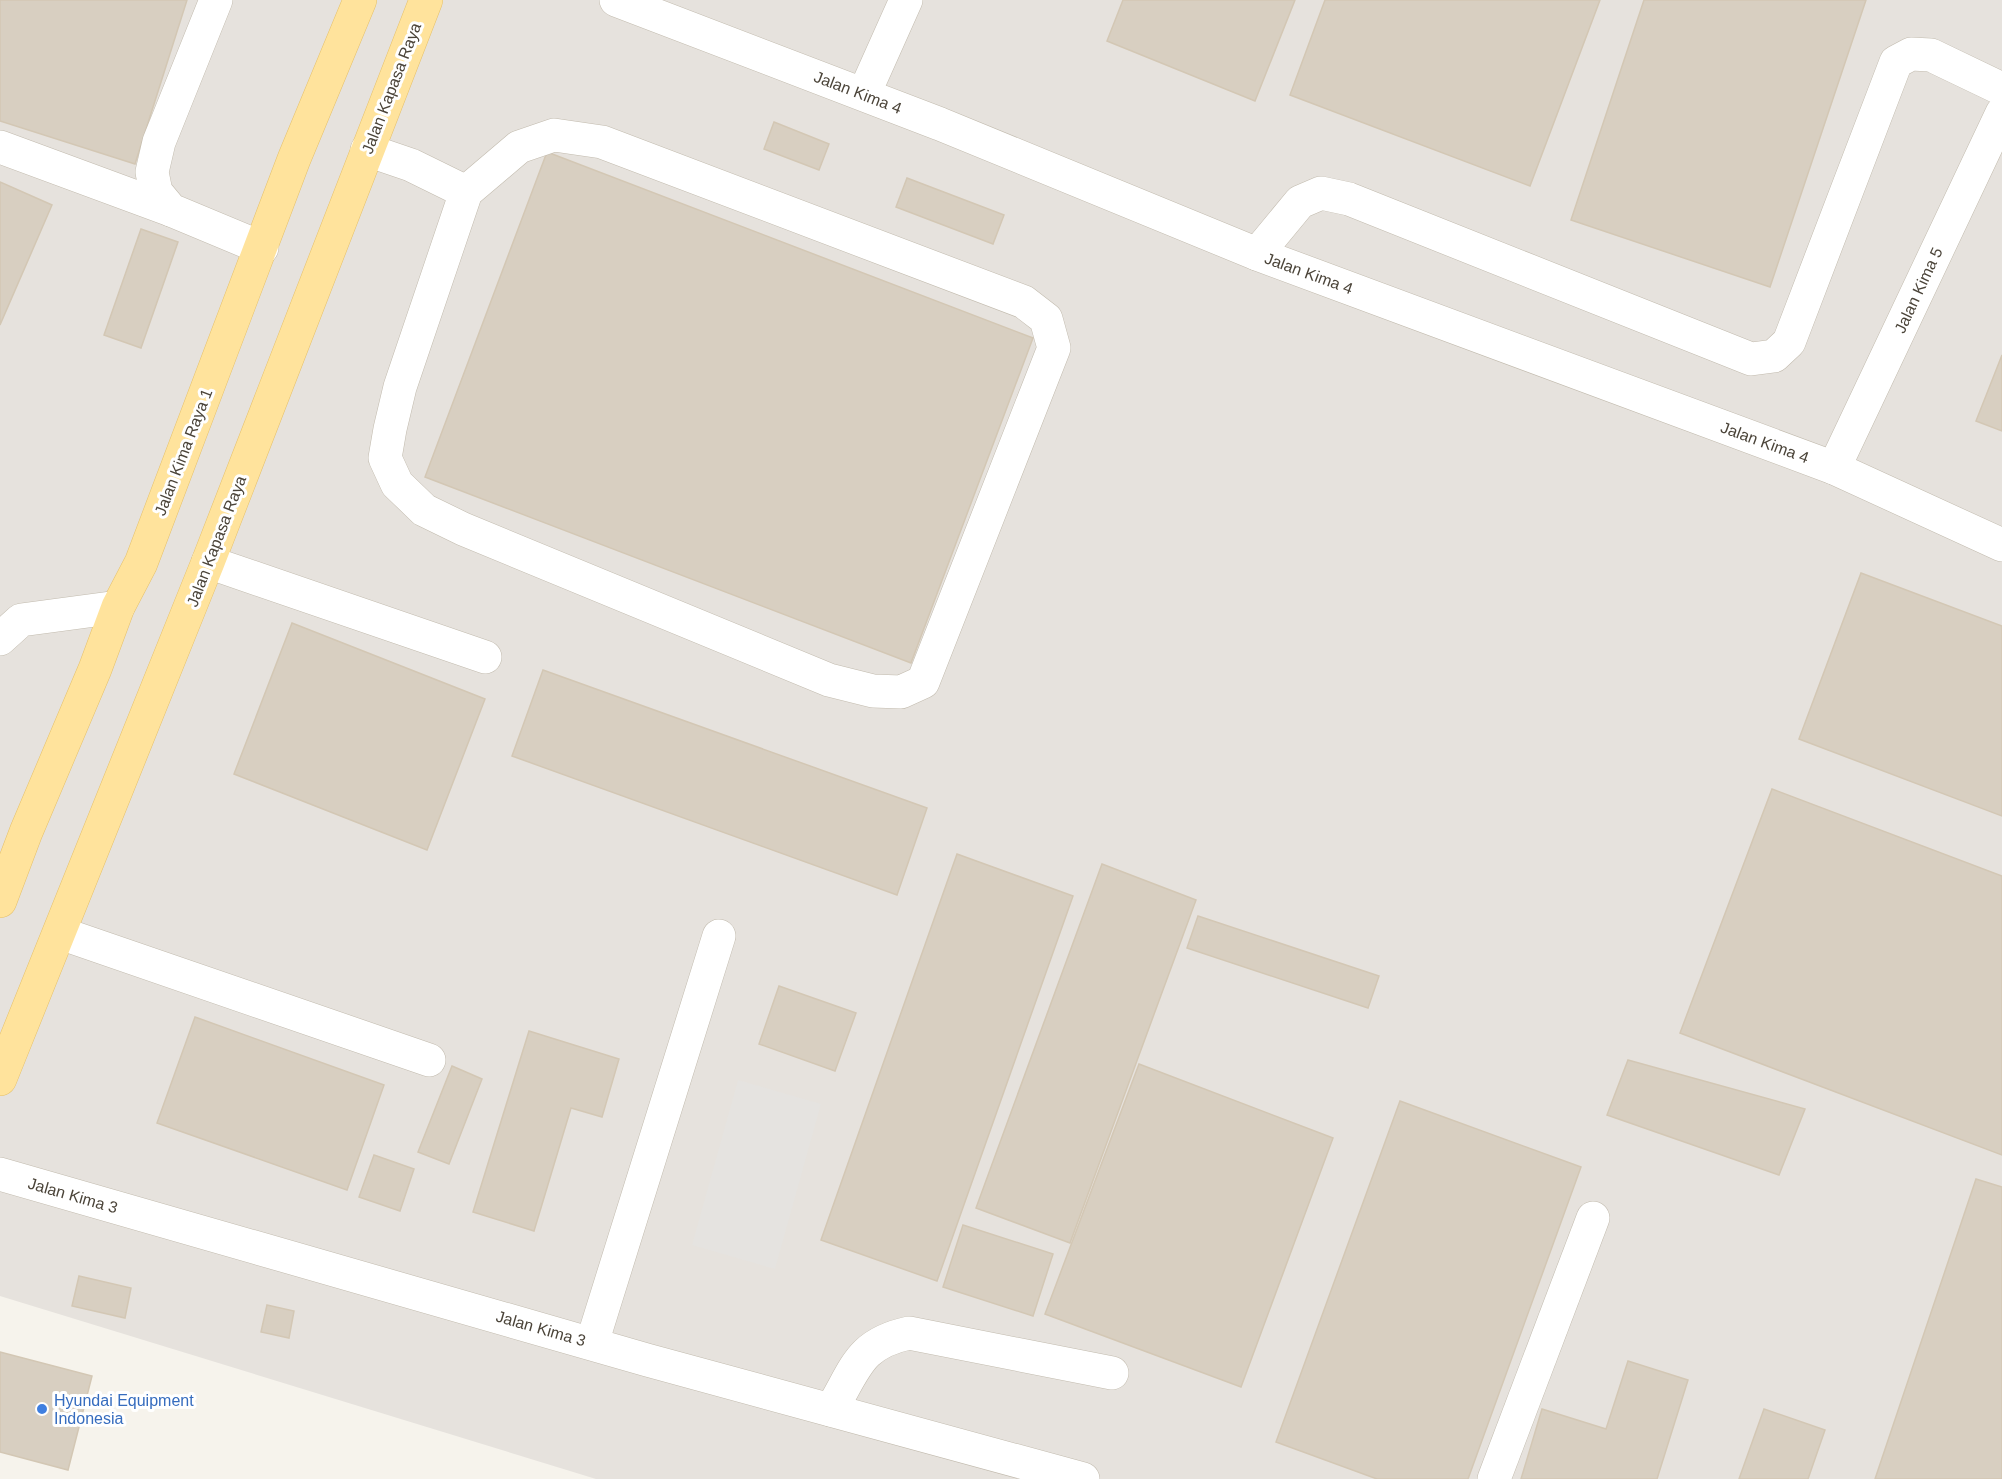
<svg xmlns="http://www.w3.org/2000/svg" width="2002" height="1479" font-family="Helvetica,sans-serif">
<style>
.industrial{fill:#e6e2dd}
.parking{fill:#e5e3e0}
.building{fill:#d8cfc1;stroke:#d3c7b4;stroke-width:1.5}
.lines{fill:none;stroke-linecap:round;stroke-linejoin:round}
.minor-casing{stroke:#c2bbae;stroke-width:34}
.major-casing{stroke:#e6c16a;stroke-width:34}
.minor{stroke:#fff;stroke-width:33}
.major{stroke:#ffe39c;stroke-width:33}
.shop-dot{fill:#3f7fe0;stroke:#fff;stroke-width:2}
.labels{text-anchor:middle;stroke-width:6;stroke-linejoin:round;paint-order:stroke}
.street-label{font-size:16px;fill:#4b4439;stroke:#fff}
.shop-label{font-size:16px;fill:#366cbe;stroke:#fff;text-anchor:start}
</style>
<rect width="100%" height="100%" fill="#f6f3ec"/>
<path class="industrial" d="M0,0H2002V1479H596L0,1296Z"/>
<path class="parking" d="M738,1080L821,1104L775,1269L692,1245Z"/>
<g class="building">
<path d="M0,0H187L135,164L0,121Z"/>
<path d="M1123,0H1295L1255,101L1107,41Z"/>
<path d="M1325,0H1600L1530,186L1290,95Z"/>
<path d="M1644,0H1866L1770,287L1571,220Z"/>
<path d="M774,122L829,144L819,170L764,149Z"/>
<path d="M547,152L1033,338L911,663L425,477Z"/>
<path d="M907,178L1004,215L993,244L896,207Z"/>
<path d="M0,182L52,205L0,325Z"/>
<path d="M141,229L178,242L141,348L104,335Z"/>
<path d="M2002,355V431L1976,421Z"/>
<path d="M1861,573L2002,626V816L1799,739Z"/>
<path d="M292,623L485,699L427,850L234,774Z"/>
<path d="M543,670L927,808L897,895L512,756Z"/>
<path d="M1772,789L2002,876V1155L1680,1033Z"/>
<path d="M957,854L1073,896L937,1281L821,1240Z"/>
<path d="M1102,864L1196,900L1070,1243L976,1208Z"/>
<path d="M1198,916L1379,976L1368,1008L1187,948Z"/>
<path d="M779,986L856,1013L835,1071L759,1044Z"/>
<path d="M195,1017L384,1085L347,1190L157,1123Z"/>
<path d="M529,1031L619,1059L602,1117L571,1108L534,1231L473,1212Z"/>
<path d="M1628,1060L1805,1109L1779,1175L1607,1115Z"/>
<path d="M1139,1064L1333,1138L1241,1387L1045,1314Z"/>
<path d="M452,1066L482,1079L449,1164L418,1152Z"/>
<path d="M1400,1101L1581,1167L1468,1479H1377L1276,1442Z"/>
<path d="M374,1155L414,1169L400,1211L359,1197Z"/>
<path d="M1976,1179L2002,1187V1479H1875Z"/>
<path d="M963,1225L1053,1254L1033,1316L943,1287Z"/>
<path d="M79,1276L131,1288L125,1318L72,1306Z"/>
<path d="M267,1305L294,1311L289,1338L261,1332Z"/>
<path d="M0,1352L92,1376L68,1470L0,1452Z"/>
<path d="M1628,1361L1688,1380L1657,1479H1521L1542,1409L1606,1429Z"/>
<path d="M1764,1409L1825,1430L1808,1479H1739Z"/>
</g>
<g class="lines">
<g class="minor-casing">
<g id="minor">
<path d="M216,0L159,142L152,172L156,192L171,210L262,248"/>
<path d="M616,0L940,124L1257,254L1834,468L2002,545"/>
<path d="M864,94L906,0"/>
<path d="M554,135L602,142L1024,302L1046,319L1054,348L923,682L901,692L873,691L829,680L463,529L424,510L397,484L385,458L390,429L400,387L466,192L519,147Z"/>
<path d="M0,147L171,210"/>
<path d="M367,150L411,165L466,192"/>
<path d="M1257,254L1300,202L1321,193L1349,199L1751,359L1774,356L1789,342L1896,62L1911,54L1931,55L2002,89"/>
<path d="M1834,468L2002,113"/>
<path d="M208,562L485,657"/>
<path d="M0,639L21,620L118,607"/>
<path d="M60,933L429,1060"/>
<path d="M0,1174L647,1360L1083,1479"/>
<path d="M592,1343L719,936"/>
<path d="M831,1410C856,1369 858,1344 909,1333L1112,1373"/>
<path d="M1494,1479L1593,1218"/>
</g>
</g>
<g class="major-casing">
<g id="major">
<path d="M0,901L26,832L95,669L118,607L141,563L294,159L360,0"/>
<path d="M0,1079L208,562L426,0"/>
</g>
</g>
<use href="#minor" class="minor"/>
<use href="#major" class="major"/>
</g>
<circle class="shop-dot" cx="42" cy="1409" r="6"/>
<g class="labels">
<g class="street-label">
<text transform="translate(391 88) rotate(-69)" y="6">Jalan Kapasa Raya</text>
<text transform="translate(858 92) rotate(21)" y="6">Jalan Kima 4</text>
<text transform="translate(1309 273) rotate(20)" y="6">Jalan Kima 4</text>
<text transform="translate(1918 290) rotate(-65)" y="6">Jalan Kima 5</text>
<text transform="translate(1765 442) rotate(20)" y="6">Jalan Kima 4</text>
<text transform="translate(183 452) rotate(-69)" y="6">Jalan Kima Raya 1</text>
<text transform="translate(216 541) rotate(-69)" y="6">Jalan Kapasa Raya</text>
<text transform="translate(73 1195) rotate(16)" y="6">Jalan Kima 3</text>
<text transform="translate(541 1328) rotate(16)" y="6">Jalan Kima 3</text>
</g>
<g class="shop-label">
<text x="54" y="1406">Hyundai Equipment<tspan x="54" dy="18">Indonesia</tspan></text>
</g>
</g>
</svg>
